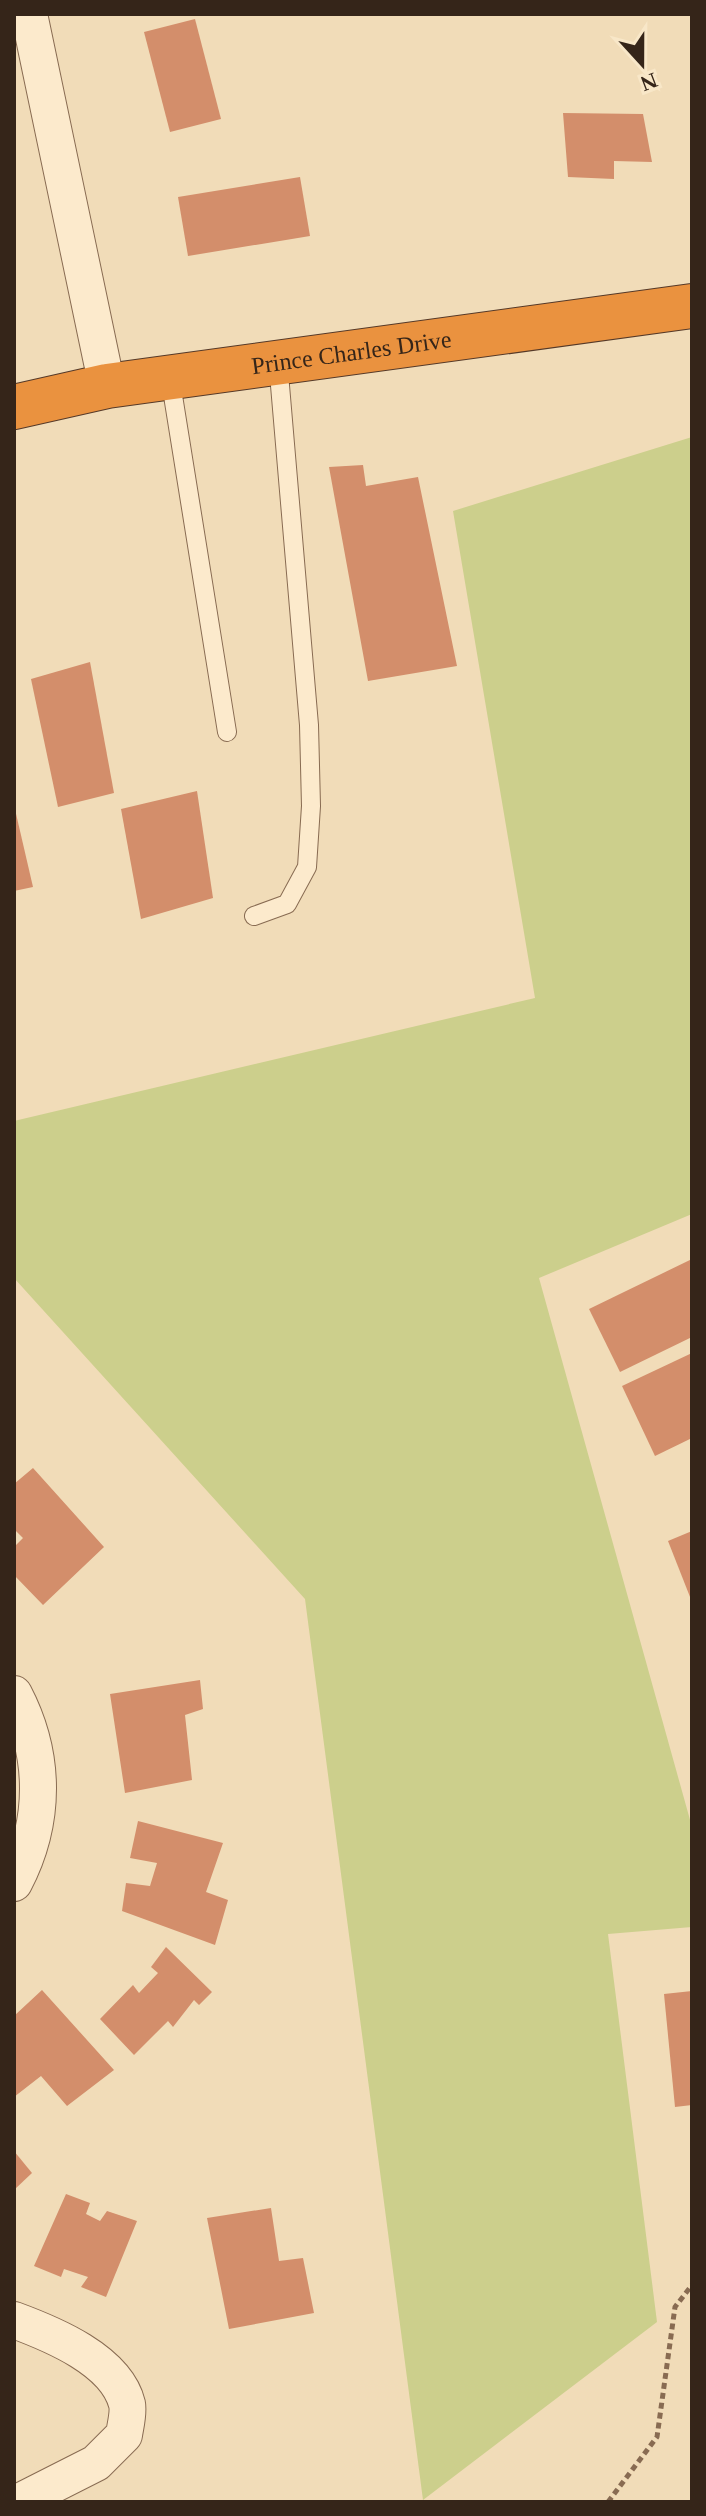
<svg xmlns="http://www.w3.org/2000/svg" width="706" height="2516" font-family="'Times New Roman',serif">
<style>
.green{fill:#cccf8c}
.building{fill:#d38e6b}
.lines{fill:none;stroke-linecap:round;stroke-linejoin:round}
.lane-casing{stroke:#886b52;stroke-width:20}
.street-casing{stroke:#886b52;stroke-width:38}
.highway-casing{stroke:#553928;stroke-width:46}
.path{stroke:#886b52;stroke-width:5;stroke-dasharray:6 4;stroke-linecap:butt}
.lane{stroke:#fceacc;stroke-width:18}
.street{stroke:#fceacc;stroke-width:36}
.highway{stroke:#ea923f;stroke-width:44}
.labels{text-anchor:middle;stroke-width:8;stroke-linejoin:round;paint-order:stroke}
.street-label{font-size:24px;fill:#352519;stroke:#f8e7c8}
</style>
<rect width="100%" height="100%" fill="#f1dcb8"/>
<path class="green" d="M692,437V1214L539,1278L692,1827V1927L608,1934L657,2322L423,2500L305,1599L14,1278V1121L535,998L453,511Z"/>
<g class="building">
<path d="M195,19L221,119L170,132L144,32Z"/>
<path d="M563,113L643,114L652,162L614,161V179L568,177Z"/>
<path d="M300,177L310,236L188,256L178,197Z"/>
<path d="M363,465L366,486L418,477L457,666L368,681L329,467Z"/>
<path d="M90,662L114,793L58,807L31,679Z"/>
<path d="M197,791L213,898L141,919L121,809Z"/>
<path d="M14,805L33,887L14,891Z"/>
<path d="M692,1259V1337L620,1372L589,1309Z"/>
<path d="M692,1353V1438L655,1456L622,1386Z"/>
<path d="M33,1468L104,1547L43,1605L14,1575V1547L23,1538L14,1529V1484Z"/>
<path d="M692,1531V1602L668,1541Z"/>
<path d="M200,1680L203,1709L185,1715L192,1780L125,1793L110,1694Z"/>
<path d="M138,1821L223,1843L206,1892L228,1900L215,1945L122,1911L126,1883L150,1886L157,1863L130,1858Z"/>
<path d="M166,1947L212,1992L199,2005L194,2000L173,2027L168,2021L134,2055L100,2019L133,1985L139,1993L158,1973L151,1967Z"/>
<path d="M42,1990L114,2070L67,2106L41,2076L14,2097V2016Z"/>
<path d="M692,1991V2105L675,2107L664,1994Z"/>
<path d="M14,2151L32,2173L14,2190Z"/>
<path d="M66,2194L90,2203L86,2214L100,2221L107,2211L137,2221L106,2297L81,2287L88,2277L64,2269L61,2277L34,2266Z"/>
<path d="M271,2208L279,2261L303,2258L314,2313L229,2329L207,2218Z"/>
</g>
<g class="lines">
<g class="lane-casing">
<g id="lane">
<path d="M170,377L227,732"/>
<path d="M254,916L287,904L307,867L311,806L309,725L278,362"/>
</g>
</g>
<g class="street-casing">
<g id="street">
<path d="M29,14L107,386"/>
<path d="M14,1694C46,1755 46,1822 14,1883"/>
<path d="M14,2320C52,2334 116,2360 127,2404C129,2413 125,2427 124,2435L96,2463L19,2502"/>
</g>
</g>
<g class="highway-casing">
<g id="highway">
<path id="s1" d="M14,407L107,386L692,306"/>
</g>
</g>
<path class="path" d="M608,2502L657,2437L675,2307L692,2285"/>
<use href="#lane" class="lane"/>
<use href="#street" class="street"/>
<use href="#highway" class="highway"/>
</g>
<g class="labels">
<g class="street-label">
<text dy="8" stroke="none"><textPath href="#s1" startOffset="342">Prince Charles Drive</textPath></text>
</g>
</g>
<rect width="706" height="2516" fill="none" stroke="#352519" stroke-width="32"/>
<g transform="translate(642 64) rotate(159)" stroke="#f8e7c8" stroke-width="6" paint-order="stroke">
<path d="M0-6L14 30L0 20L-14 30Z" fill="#352519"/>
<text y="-12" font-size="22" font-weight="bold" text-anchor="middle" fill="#352519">N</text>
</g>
</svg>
